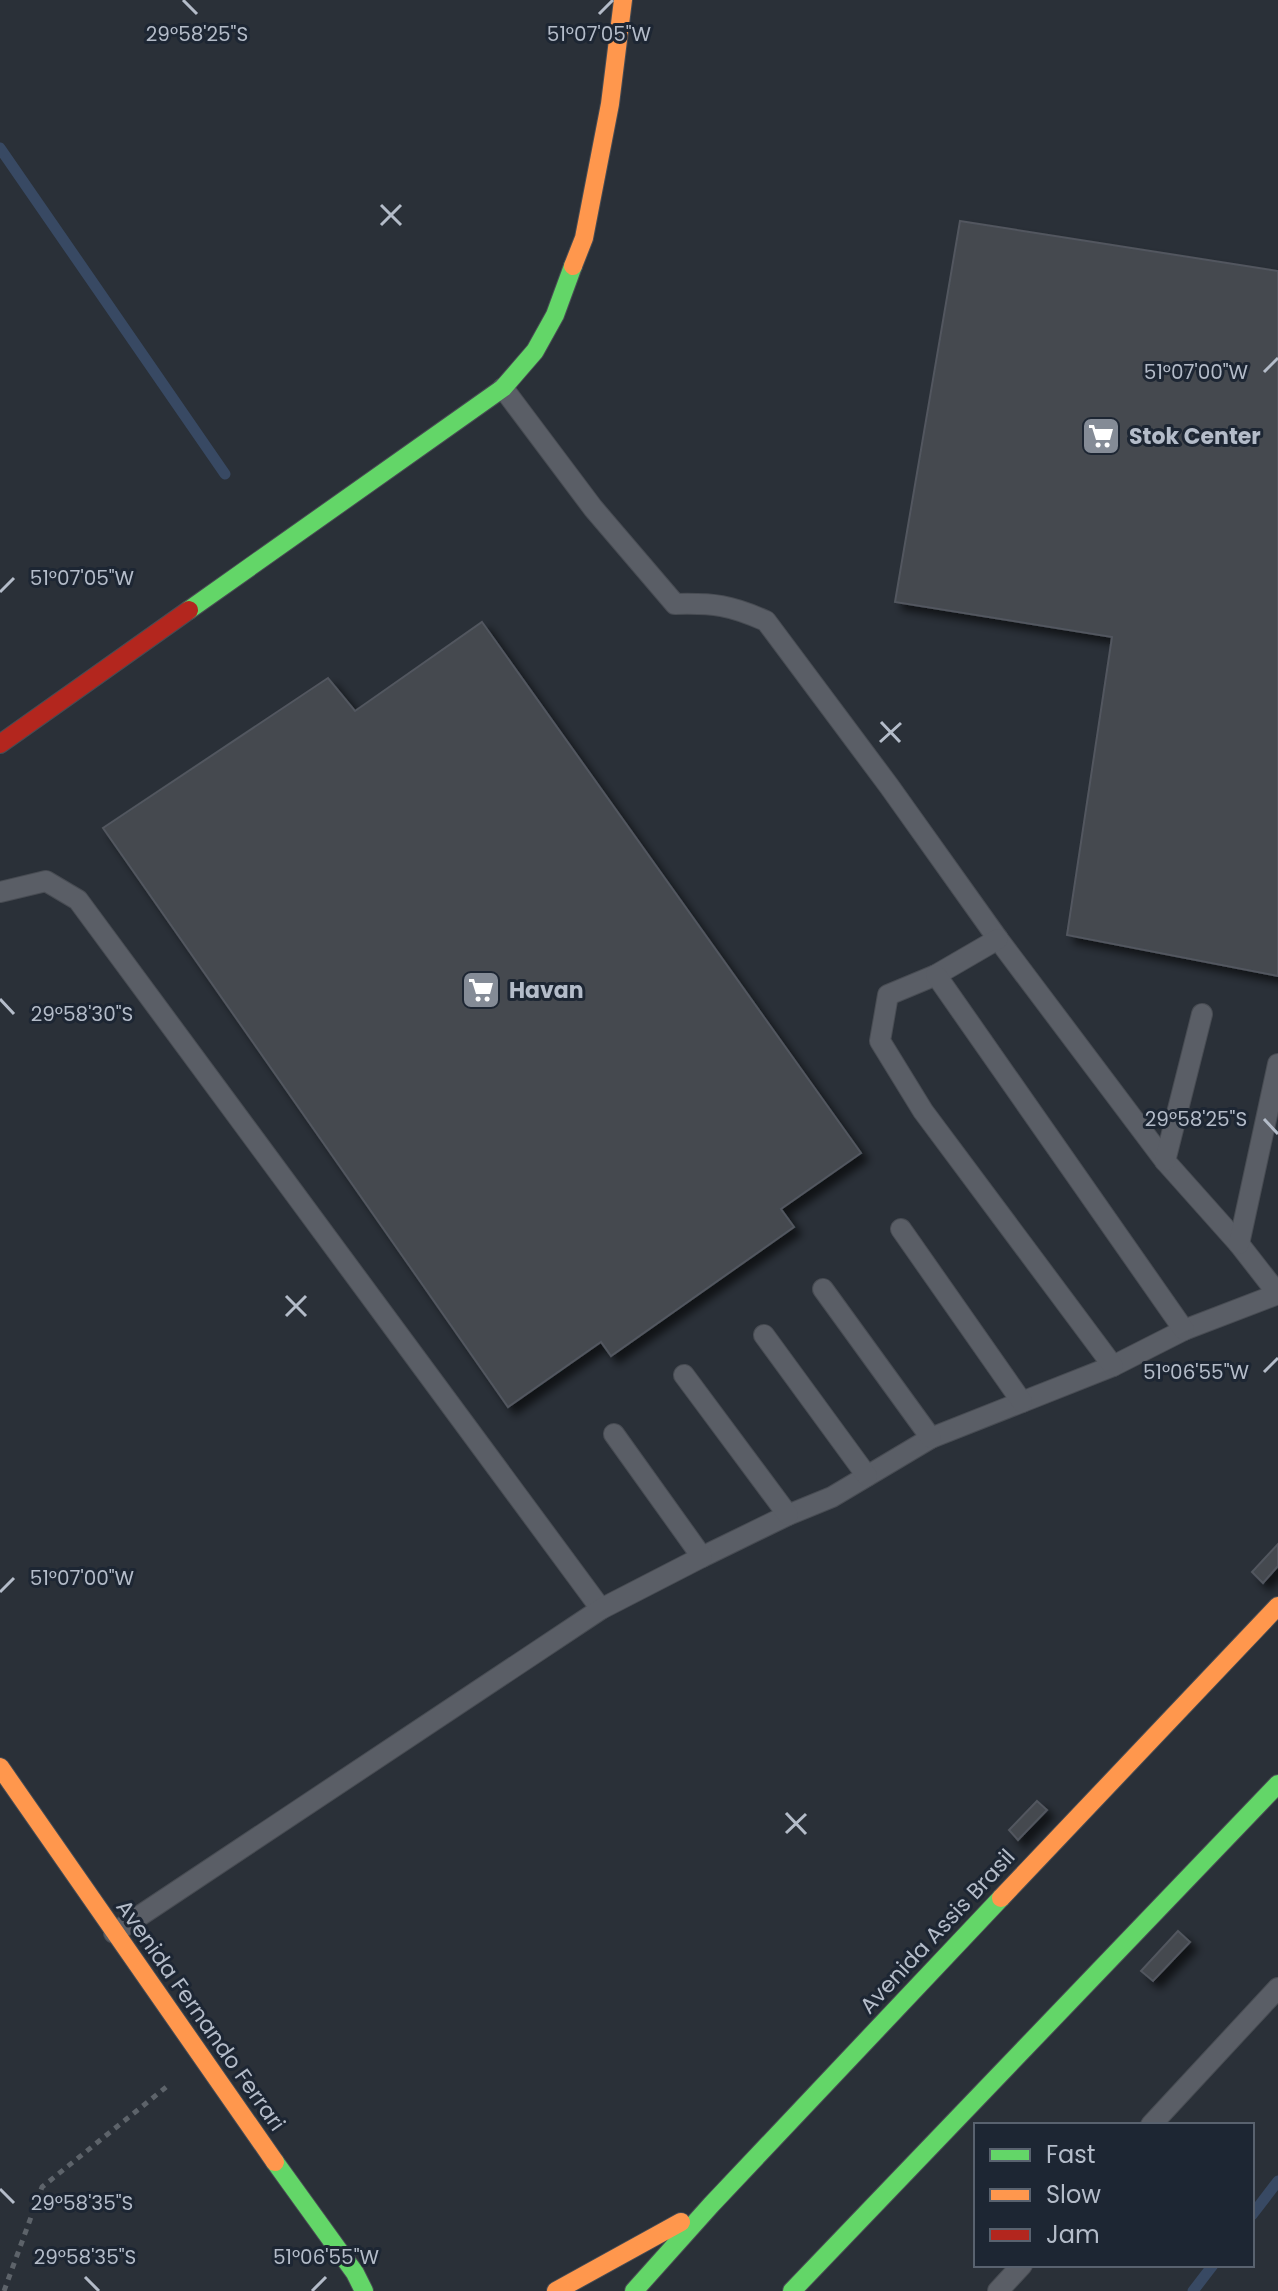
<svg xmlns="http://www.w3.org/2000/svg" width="1278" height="2291" font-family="Poppins,sans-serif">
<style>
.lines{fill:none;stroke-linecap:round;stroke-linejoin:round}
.stream{stroke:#384963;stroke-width:11}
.building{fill:#444950;stroke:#52575f;stroke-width:2;filter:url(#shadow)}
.lane-casing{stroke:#484c53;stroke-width:22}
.fast-casing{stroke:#484c53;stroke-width:20}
.slow-casing{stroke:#484c53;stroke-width:20}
.jam-casing{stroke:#484c53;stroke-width:20}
.path{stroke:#5d636a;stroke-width:5;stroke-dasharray:6 6;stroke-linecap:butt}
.lane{stroke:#5a5e66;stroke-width:20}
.fast{stroke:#63d668;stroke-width:18}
.slow{stroke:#ff974d;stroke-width:18}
.jam{stroke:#b3261e;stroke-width:18}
.ticks{fill:none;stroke:#b4bcc9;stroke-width:3}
.labels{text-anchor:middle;stroke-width:6;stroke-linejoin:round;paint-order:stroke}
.poi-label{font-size:22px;font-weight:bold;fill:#b4bcc9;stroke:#1d2633;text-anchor:start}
.street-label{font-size:22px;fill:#b4bcc9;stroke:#1d2633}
.ticks-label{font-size:20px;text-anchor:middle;fill:#b4bcc9;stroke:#1d2633;stroke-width:6;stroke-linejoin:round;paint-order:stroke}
</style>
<defs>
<filter id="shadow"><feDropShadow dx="7" dy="7" stdDeviation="4" flood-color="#0009"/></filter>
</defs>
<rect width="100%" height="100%" fill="#2a3038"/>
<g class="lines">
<g class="stream">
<path d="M0,148L225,474"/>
<path d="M1252,2215L1278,2181"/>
<path d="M1193,2291L1213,2265"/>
</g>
</g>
<g class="building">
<path d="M960,221L1278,271V976L1067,935L1112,637L895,602Z"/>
<path d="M482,622L861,1153L781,1209L794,1227L611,1356L601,1342L508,1407L103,828L328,678L355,711Z"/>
<path d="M1278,1544V1566L1263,1583L1252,1572Z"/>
<path d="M1037,1801L1047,1810L1018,1840L1009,1830Z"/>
<path d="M1178,1931L1190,1942L1153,1981L1141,1971Z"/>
</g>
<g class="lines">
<g class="lane-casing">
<g id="lane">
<path d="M503,388L593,508L675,604C714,603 730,605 766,621L889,786L998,939L1165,1161L1239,1244L1278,1294L1184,1330L1113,1366L931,1438L832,1497L788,1515L702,1557"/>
<path d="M0,892L46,881L78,900L601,1609"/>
<path d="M998,939L936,975L888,995L880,1041L923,1111L1113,1366"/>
<path d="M936,975L1184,1330"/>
<path d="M1165,1161L1202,1014"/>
<path d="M901,1229L1022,1402"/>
<path d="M1239,1244L1278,1064"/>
<path d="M823,1289L931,1438"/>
<path d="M764,1335L867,1476"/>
<path d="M684,1375L788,1515"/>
<path d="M114,1933L601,1609L702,1557L614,1434"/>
<path d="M1151,2125L1278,1988"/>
<path d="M998,2291L1022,2265"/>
</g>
</g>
<g class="fast-casing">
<g id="fast">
<path d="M189,610L503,388L535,351L555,315L573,266"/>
<path d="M275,2162L355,2273L364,2291"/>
<path d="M634,2291L711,2205L1001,1898"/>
<path d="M792,2291L1278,1784"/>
</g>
</g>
<g class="slow-casing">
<g id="slow">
<path d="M573,266L584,238L610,104L623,0"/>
<path d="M0,1767L275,2162"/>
<path d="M1001,1898L1278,1606"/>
<path d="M556,2291L681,2222"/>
</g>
</g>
<g class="jam-casing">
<path id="jam" d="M0,744L189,610"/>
</g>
<path class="path" d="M4,2291L42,2187L170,2084"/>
<use href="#lane" class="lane"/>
<use href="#fast" class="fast"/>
<use href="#slow" class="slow"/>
<use href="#jam" class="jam"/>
</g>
<path class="ticks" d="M183,0L197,14M599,14L613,0M381,205L401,225M381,225L401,205M1264,372L1278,358M0,592L14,578M881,722L900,742M880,742L901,723M0,999L14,1014M1264,1119L1278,1134M286,1296L306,1316M286,1316L306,1296M1264,1372L1278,1358M0,1592L14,1578M786,1813L806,1834M786,1833L806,1814M0,2189L14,2203M85,2277L99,2291M312,2291L326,2277"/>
<defs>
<g id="supermarket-square" transform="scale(2)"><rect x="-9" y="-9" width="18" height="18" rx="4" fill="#848b96" stroke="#1d2633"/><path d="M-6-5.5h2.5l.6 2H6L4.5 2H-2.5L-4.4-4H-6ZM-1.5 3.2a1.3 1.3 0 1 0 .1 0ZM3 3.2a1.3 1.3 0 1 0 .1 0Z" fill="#fff"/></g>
</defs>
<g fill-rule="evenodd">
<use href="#supermarket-square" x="1101" y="436"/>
<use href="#supermarket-square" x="481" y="990"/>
</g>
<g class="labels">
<g class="poi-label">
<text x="1129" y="444">Stok Center</text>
<text x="509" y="998">Havan</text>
</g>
<g class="street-label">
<text transform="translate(937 1931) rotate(-47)" y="8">Avenida Assis Brasil</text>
<text transform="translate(201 2015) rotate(55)" y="8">Avenida Fernando Ferrari</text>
</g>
</g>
<g class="ticks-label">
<text x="599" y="41">51°07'05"W</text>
<text x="197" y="41">29°58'25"S</text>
<text x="1196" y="379">51°07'00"W</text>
<text x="82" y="585">51°07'05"W</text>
<text x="82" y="1021">29°58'30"S</text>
<text x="1196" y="1126">29°58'25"S</text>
<text x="1196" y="1379">51°06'55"W</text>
<text x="82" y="1585">51°07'00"W</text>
<text x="82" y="2210">29°58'35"S</text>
<text x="85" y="2264">29°58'35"S</text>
<text x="326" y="2264">51°06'55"W</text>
</g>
<rect x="974" y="2123" width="280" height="144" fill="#1d2633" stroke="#59626f" stroke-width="2"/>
<rect x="990" y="2149" width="40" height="12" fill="#63d668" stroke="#59626f" stroke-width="2"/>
<text x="1046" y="2163" font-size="24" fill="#b4bcc9">Fast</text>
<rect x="990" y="2189" width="40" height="12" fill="#ff974d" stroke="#59626f" stroke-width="2"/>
<text x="1046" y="2203" font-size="24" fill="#b4bcc9">Slow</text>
<rect x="990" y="2229" width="40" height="12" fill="#b3261e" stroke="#59626f" stroke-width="2"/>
<text x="1046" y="2243" font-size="24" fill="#b4bcc9">Jam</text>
</svg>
